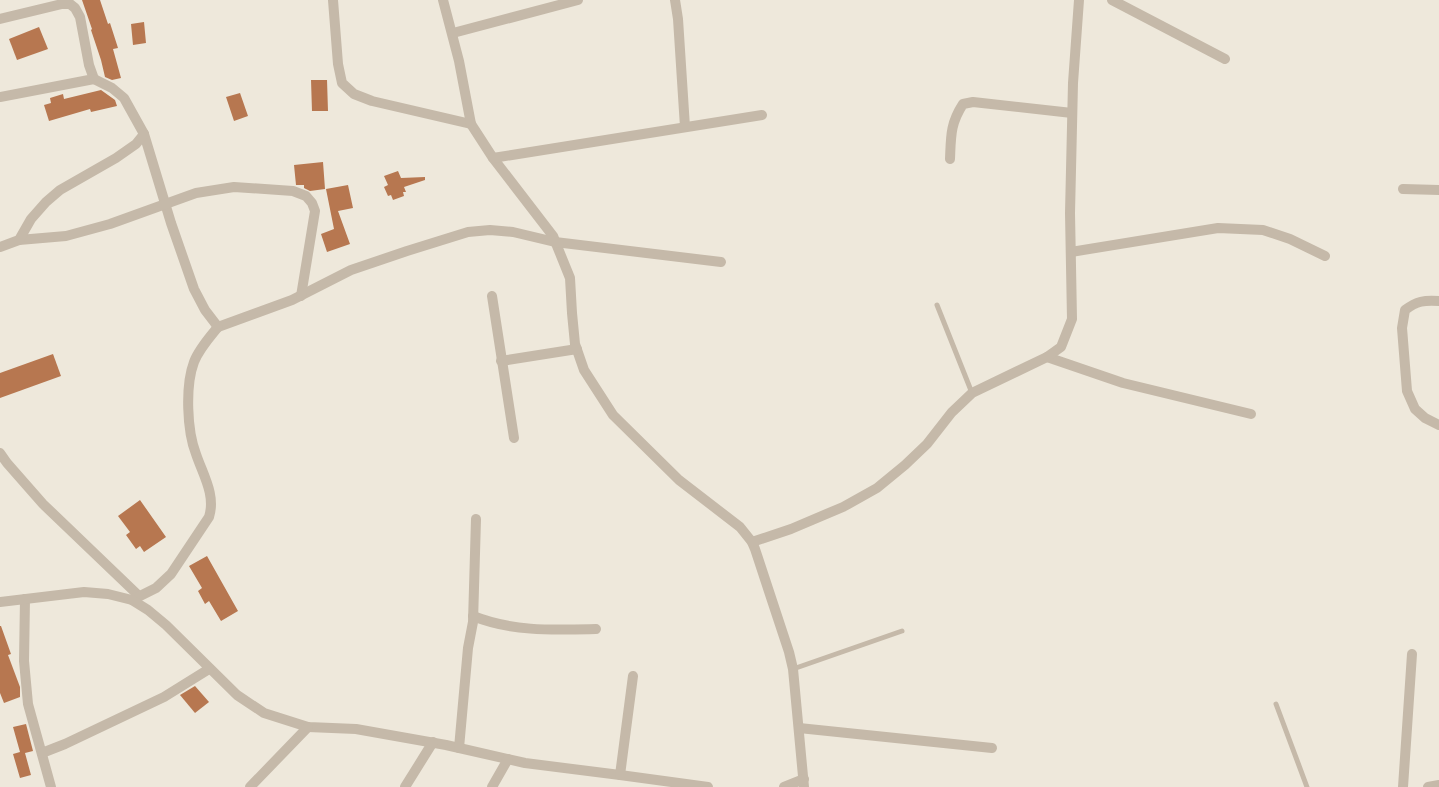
<svg xmlns="http://www.w3.org/2000/svg" width="1439" height="787" font-family="Rubik,sans-serif">
<style>
.building{fill:#b77750}
.lines{fill:none;stroke-linecap:round;stroke-linejoin:round}
.lane{stroke:#c5b9a9;stroke-width:5}
.street{stroke:#c5b9a9;stroke-width:10}
</style>
<rect width="100%" height="100%" fill="#eee8db"/>
<g class="building">
<path d="M82,0H100L108,24L110,23L118,48L113,49L121,78L112,80L105,77L101,60L91,30L92,29Z"/>
<path d="M144,22L146,43L133,45L131,24Z"/>
<path d="M39,27L48,49L17,60L9,39Z"/>
<path d="M311,80H327L328,111H312Z"/>
<path d="M101,90L115,100L117,106L91,112L90,109L49,121L44,105L51,103L50,98L63,94L64,99Z"/>
<path d="M240,93L248,116L234,121L226,97Z"/>
<path d="M323,162L325,189L310,191L304,188V185H296L294,165Z"/>
<path d="M398,171L401,178L425,177V180L404,187L406,192H403L404,196L393,200L391,195L388,196L384,187L388,185L384,176Z"/>
<path d="M348,185L353,208L338,211L350,244L327,252L321,234L334,229L326,189Z"/>
<path d="M53,354L61,376L0,398V373Z"/>
<path d="M140,500L166,537L144,552L140,546L136,549L126,535L130,532L118,516Z"/>
<path d="M207,556L238,611L221,621L209,601L205,604L198,591L202,588L189,566Z"/>
<path d="M0,626H1L11,654L8,655L20,687V697L4,703L0,693Z"/>
<path d="M195,686L209,702L195,713L180,695Z"/>
<path d="M26,724L33,751L25,753L31,775L20,778L13,754L20,752L13,727Z"/>
</g>
<g class="lines">
<g class="lane">
<path d="M937,305L972,393"/>
<path d="M793,669L902,631"/>
<path d="M1276,704L1307,787"/>
</g>
<g class="street">
<path d="M333,0L338,64L342,83L354,94L372,101L471,124"/>
<path d="M443,0L459,61L471,124L493,158L553,236L570,278L572,313L575,344L584,370L613,415L679,480L740,527L752,542L755,549L789,652L793,669L804,787"/>
<path d="M675,0L678,19L685,127"/>
<path d="M1112,0L1225,59"/>
<path d="M0,19L62,4H70L75,8L80,17L89,65L94,79L0,97"/>
<path d="M453,33L578,0"/>
<path d="M144,134L171,223L194,289L205,310L218,327L292,300L351,270L407,251L468,232L490,230L513,232L555,242L721,262"/>
<path d="M493,158L762,115"/>
<path d="M950,159C951,137 950,124 963,104L973,102L1072,113"/>
<path d="M1403,189L1439,190"/>
<path d="M19,240L66,236L110,224L196,193L234,187L293,191L306,196L312,203L315,211L301,296"/>
<path d="M0,247L19,240L31,219L46,202L60,190L116,158L136,144L144,134L124,98L112,88L94,79"/>
<path d="M1071,252L1218,228L1263,230L1290,239L1325,256"/>
<path d="M492,296L514,438"/>
<path d="M1439,301C1424,300 1417,301 1405,310L1402,328L1407,391L1415,409L1425,418L1439,425"/>
<path d="M1047,357L1123,383L1251,414"/>
<path d="M501,361L577,349"/>
<path d="M0,453L7,463L43,504L139,596"/>
<path d="M752,542L791,529L843,507L877,488L905,465L927,444L952,412L972,393L1047,357L1061,347L1072,319L1070,213L1073,83L1079,0"/>
<path d="M25,599L24,661L28,704L51,787"/>
<path d="M132,600L156,588L171,574L209,517C216,495 203,475 196,454C187,431 185,386 194,362C199,349 209,338 218,327"/>
<path d="M0,602L84,592L108,594L132,600L148,610L166,625L237,695L264,713L308,727L356,729L446,745L525,763L620,775L708,787"/>
<path d="M473,616C513,632 554,630 596,629"/>
<path d="M799,728L992,748"/>
<path d="M459,748L468,648L473,622L476,519"/>
<path d="M42,753L65,744L164,697L209,669"/>
<path d="M620,775L633,676"/>
<path d="M250,787L308,727"/>
<path d="M405,787L433,742"/>
<path d="M492,787L508,759"/>
<path d="M784,787L804,779"/>
<path d="M1403,787L1412,654"/>
<path d="M1428,787L1439,785"/>
</g>
</g>
</svg>
